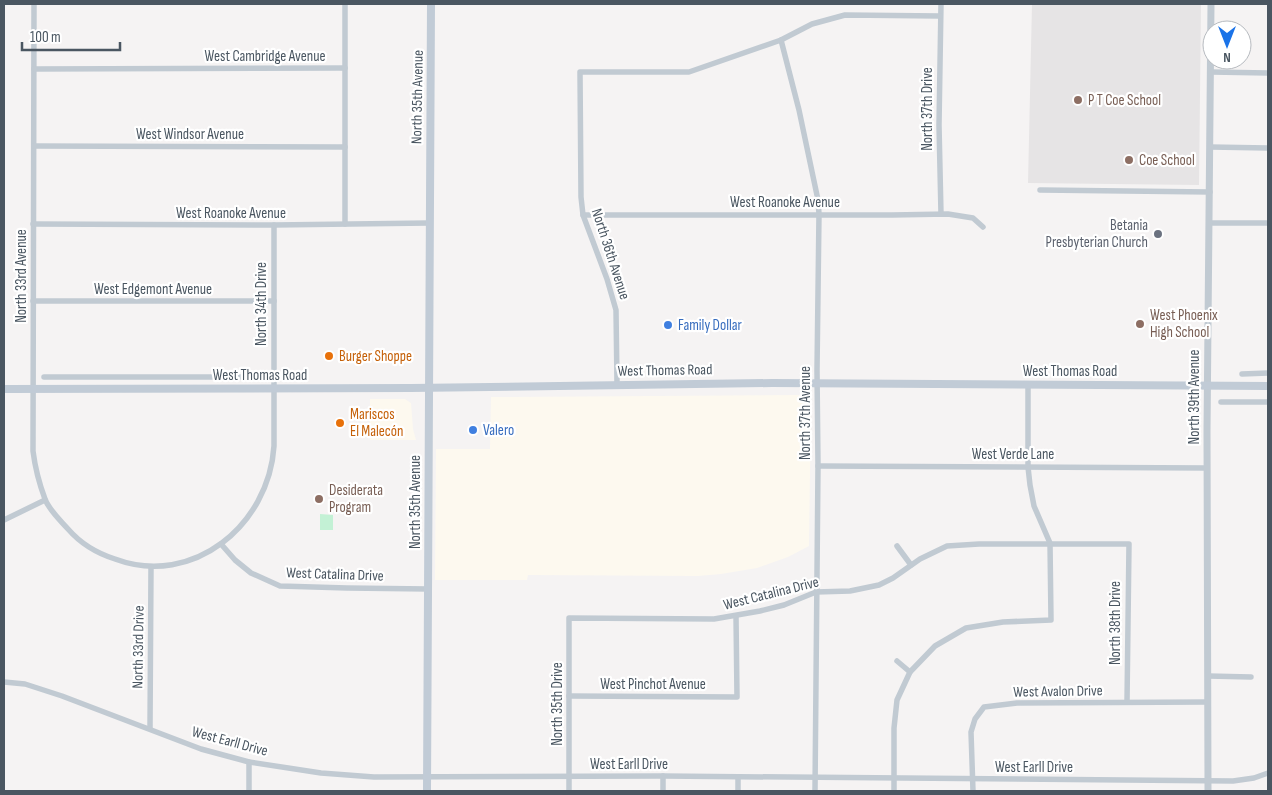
<svg xmlns="http://www.w3.org/2000/svg" width="1272" height="795" font-family="'Sofia Sans Condensed',sans-serif">
<style>
.commercial{fill:#fdf9ef}
.education{fill:#e6e4e5}
.green{fill:#c3f1d5}
.lines{fill:none;stroke-linecap:round;stroke-linejoin:round}
.minor{stroke:#c1cad2;stroke-width:5.5}
.tertiary{stroke:#c1cad2;stroke-width:7}
.secondary{stroke:#c1cbd6;stroke-width:8}
.education-dot{fill:#8d6e63;stroke:#fff;stroke-width:2}
.worship-dot{fill:#6b7280;stroke:#fff;stroke-width:2}
.shop-dot{fill:#3f7fe0;stroke:#fff;stroke-width:2}
.food-dot{fill:#e8710a;stroke:#fff;stroke-width:2}
.labels{text-anchor:middle;stroke-width:4.5;stroke-linejoin:round;paint-order:stroke}
.street-label{font-size:15px;fill:#4a5661;stroke:#fff}
.education-label{font-size:15px;fill:#785e54;stroke:#fff;text-anchor:start}
.worship-label{font-size:15px;fill:#5b616d;stroke:#fff;text-anchor:end}
.shop-label{font-size:15px;fill:#366cbe;stroke:#fff;text-anchor:start}
.food-label{font-size:15px;fill:#c56008;stroke:#fff;text-anchor:start}
</style>
<rect width="100%" height="100%" fill="#f5f3f3"/>
<g class="commercial">
<path d="M803,395L809,397L811,399L809,546L788,557L757,568L721,574L698,576L528,575L527,580H435L436,449H490L491,397Z"/>
<path d="M370,399H405L411,403L413,429L416,440H370Z"/>
</g>
<path class="education" d="M1032,4H1201L1199,185L1028,183Z"/>
<path class="green" d="M320,514L333,515V530H320Z"/>
<g class="lines">
<g class="minor">
<path d="M34,4L33,451C35,467 39,483 45,499C49,510 60,520 68,529C81,544 96,553 115,559C193,588 269,525 274,446V225"/>
<path d="M345,4V224"/>
<path d="M781,40L799,110L818,200L819,214L817,371L818,466L815,791"/>
<path d="M34,69L345,68"/>
<path d="M1211,72L1268,73"/>
<path d="M34,146L345,147"/>
<path d="M1210,147L1268,148"/>
<path d="M1040,190L1210,192"/>
<path d="M941,214L939,125L941,4"/>
<path d="M583,215H892L948,214L973,218L983,227"/>
<path d="M1210,223H1268"/>
<path d="M33,224L274,225L429,223"/>
<path d="M33,301H274"/>
<path d="M1242,374L1268,373"/>
<path d="M44,377H273"/>
<path d="M617,384L616,310L607,279L583,215L581,197L580,72H689L781,40L812,24L845,15L940,16"/>
<path d="M1221,402H1268"/>
<path d="M818,466L1207,468"/>
<path d="M4,520L45,500"/>
<path d="M221,544L235,560L251,573L280,586L347,588L428,589"/>
<path d="M897,546L911,565"/>
<path d="M897,661L910,672"/>
<path d="M1208,676L1251,677"/>
<path d="M4,682L25,684L62,696L201,749L249,762L321,773L374,777L663,776L1233,781L1254,778L1268,773"/>
<path d="M569,696L737,697L736,616"/>
<path d="M150,728L151,567"/>
<path d="M249,791V762"/>
<path d="M569,791V618L714,619L760,611L784,605L816,592L850,591L879,585L893,578L920,559L947,546L979,544H1129L1127,702"/>
<path d="M663,791V776"/>
<path d="M738,791V778"/>
<path d="M894,791V728L897,700L910,672L935,646L966,628L1003,622L1051,620L1050,543L1034,506L1030,485L1028,467V385"/>
<path d="M973,791L971,732L975,719L984,707L1017,703L1208,702"/>
</g>
<path class="tertiary" d="M1208,791L1207,431L1211,4"/>
<g class="secondary">
<path d="M4,389L411,388L772,383L1268,386"/>
<path d="M427,791L431,4"/>
</g>
</g>
<g class="education-dot">
<circle cx="1078" cy="100" r="5"/>
<circle cx="1129" cy="160" r="5"/>
<circle cx="1140" cy="324" r="5"/>
<circle cx="319" cy="499" r="5"/>
</g>
<circle class="worship-dot" cx="1158" cy="234" r="5"/>
<g class="shop-dot">
<circle cx="668" cy="325" r="5"/>
<circle cx="473" cy="430" r="5"/>
</g>
<g class="food-dot">
<circle cx="329" cy="356" r="5"/>
<circle cx="340" cy="423" r="5"/>
</g>
<g class="labels">
<g class="street-label">
<text x="265" y="61">West Cambridge Avenue</text>
<text transform="translate(417 97) rotate(-89)" y="5">North 35th Avenue</text>
<text transform="translate(927 109) rotate(-90)" y="5">North 37th Drive</text>
<text x="190" y="139">West Windsor Avenue</text>
<text x="785" y="207">West Roanoke Avenue</text>
<text x="231" y="218">West Roanoke Avenue</text>
<text transform="translate(611 254) rotate(72)" y="5">North 36th Avenue</text>
<text transform="translate(21 276) rotate(-90)" y="5">North 33rd Avenue</text>
<text x="153" y="294">West Edgemont Avenue</text>
<text transform="translate(261 304) rotate(-90)" y="5">North 34th Drive</text>
<text transform="translate(665 370) rotate(-1)" y="5">West Thomas Road</text>
<text x="1070" y="376">West Thomas Road</text>
<text x="260" y="380">West Thomas Road</text>
<text transform="translate(1194 397) rotate(-90)" y="5">North 39th Avenue</text>
<text transform="translate(805 413) rotate(-90)" y="5">North 37th Avenue</text>
<text x="1013" y="459">West Verde Lane</text>
<text transform="translate(415 502) rotate(-90)" y="5">North 35th Avenue</text>
<text transform="translate(335 574) rotate(2)" y="5">West Catalina Drive</text>
<text transform="translate(771 593) rotate(-14)" y="5">West Catalina Drive</text>
<text transform="translate(1115 623) rotate(-90)" y="5">North 38th Drive</text>
<text transform="translate(138 647) rotate(-89)" y="5">North 33rd Drive</text>
<text x="653" y="689">West Pinchot Avenue</text>
<text transform="translate(1058 691) rotate(-1)" y="5">West Avalon Drive</text>
<text transform="translate(557 704) rotate(-90)" y="5">North 35th Drive</text>
<text transform="translate(230 741) rotate(15)" y="5">West Earll Drive</text>
<text x="629" y="769">West Earll Drive</text>
<text x="1034" y="772">West Earll Drive</text>
</g>
<g class="education-label">
<text x="1088" y="105">P T Coe School</text>
<text x="1139" y="165">Coe School</text>
<text x="1150" y="320">West Phoenix<tspan x="1150" dy="17">High School</tspan></text>
<text x="329" y="495">Desiderata<tspan x="329" dy="17">Program</tspan></text>
</g>
<g class="worship-label">
<text x="1148" y="230">Betania<tspan x="1148" dy="17">Presbyterian Church</tspan></text>
</g>
<g class="shop-label">
<text x="678" y="330">Family Dollar</text>
<text x="483" y="435">Valero</text>
</g>
<g class="food-label">
<text x="339" y="361">Burger Shoppe</text>
<text x="350" y="419">Mariscos<tspan x="350" dy="17">El Malecón</tspan></text>
</g>
</g>
<rect width="1272" height="795" fill="none" stroke="#4a5661" stroke-width="10"/>
<g transform="translate(1227 45) rotate(180)"><circle r="24" fill="#ffffff" stroke="#b7bbc0"/>
<path d="M0-4L9 19L0 12L-9 19Z" fill="#1a73e8"/>
<text y="-8" font-size="14" font-weight="bold" text-anchor="middle" fill="#4a5661">N</text>
</g>
<path d="M22 42v8h98v-8" fill="none" stroke="#4a5661" stroke-width="2.5"/>
<text x="30" y="42" font-size="15" fill="#4a5661" stroke="#ffffff" stroke-width="4" paint-order="stroke">100 m</text>
</svg>
